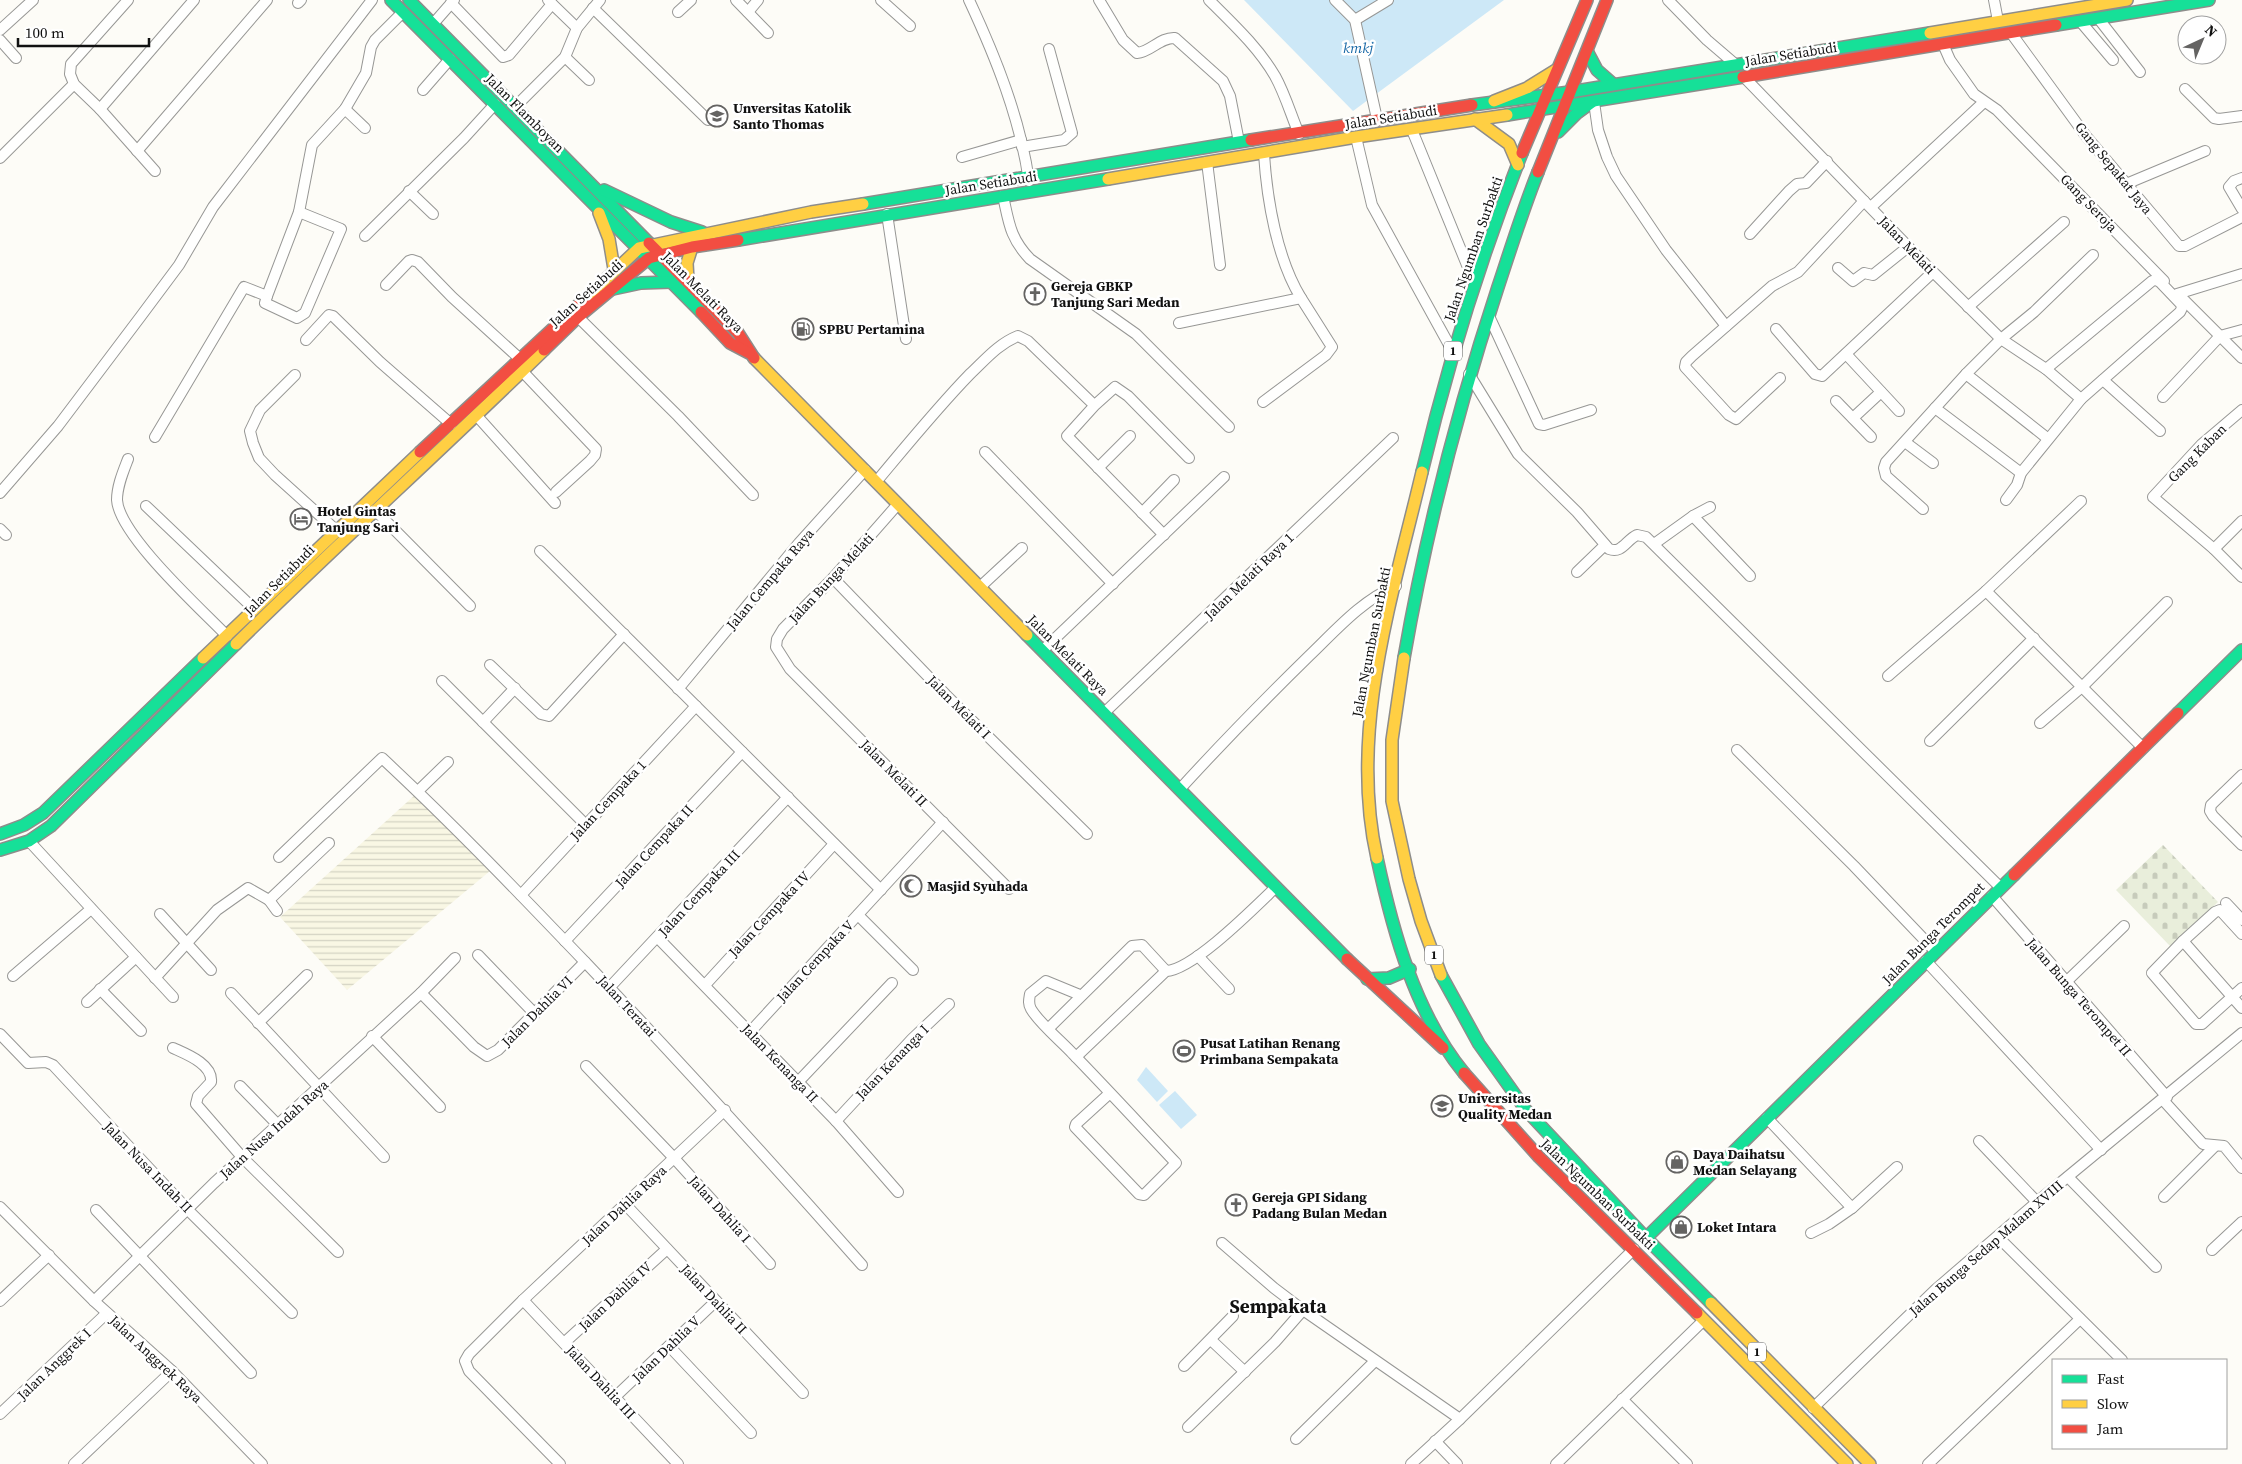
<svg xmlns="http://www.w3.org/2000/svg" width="2242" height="1464" font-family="'Source Serif 4',serif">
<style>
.farmland{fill:url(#farmland-rules)}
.cemetery{fill:url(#cemetery-stones)}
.water{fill:#cde8f7}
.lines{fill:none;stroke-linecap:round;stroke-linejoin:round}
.street-casing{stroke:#979795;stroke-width:12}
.fast-casing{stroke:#8e8d8b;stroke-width:14}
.slow-casing{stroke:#8e8d8b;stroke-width:14}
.jam-casing{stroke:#8e8d8b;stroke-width:14}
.street{stroke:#fffffe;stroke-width:10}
.fast{stroke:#16e098;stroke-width:11}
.slow{stroke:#ffcf43;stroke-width:11}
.jam{stroke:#f24e42;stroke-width:11}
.labels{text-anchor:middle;stroke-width:5;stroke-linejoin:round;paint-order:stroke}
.shield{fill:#fff;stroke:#585858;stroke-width:1}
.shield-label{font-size:12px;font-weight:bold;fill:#111}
.street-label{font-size:14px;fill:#111;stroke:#fff}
.poi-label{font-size:14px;font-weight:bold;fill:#111;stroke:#fff;text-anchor:start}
.water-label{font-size:15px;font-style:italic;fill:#1768a6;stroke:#fff}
.district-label{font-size:19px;font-weight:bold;fill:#111;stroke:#fff}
</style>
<defs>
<pattern id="farmland-rules" width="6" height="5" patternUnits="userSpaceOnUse" patternTransform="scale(1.25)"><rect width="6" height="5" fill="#f9f7e4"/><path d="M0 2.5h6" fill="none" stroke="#d4d3c3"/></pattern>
<pattern id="cemetery-stones" width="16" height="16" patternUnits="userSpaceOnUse" patternTransform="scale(1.25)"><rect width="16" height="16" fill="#e9eedb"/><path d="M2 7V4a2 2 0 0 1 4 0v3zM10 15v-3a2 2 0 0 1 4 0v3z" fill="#c7cbbb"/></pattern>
</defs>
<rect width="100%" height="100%" fill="#fdfcf7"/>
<path class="farmland" d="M416,794L490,871L347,990L280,917Z"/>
<path class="cemetery" d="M2163,845L2218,902L2171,947L2116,890Z"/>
<g class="water">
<path d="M1244,0H1504L1353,111Z"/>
<path d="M1146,1067L1168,1091L1157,1102L1137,1080Z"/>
<path d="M1175,1091L1197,1115L1181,1129L1159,1105Z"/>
</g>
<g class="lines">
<g class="street-casing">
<g id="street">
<path d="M128,0L71,64L70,74L74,84L100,109L155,171"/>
<path d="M548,0L577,28"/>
<path d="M736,0L768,33"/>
<path d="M881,0L910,26"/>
<path d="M969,0C996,58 1020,118 1029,181"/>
<path d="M1099,0L1123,40L1137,53C1151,52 1160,37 1175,38L1223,81L1230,96L1239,142"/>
<path d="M1209,0C1233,24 1258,47 1275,76C1285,94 1291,115 1299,134"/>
<path d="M1335,0L1355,20L1377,119"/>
<path d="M1668,0L1707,40L1735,64"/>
<path d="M1994,0L1998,21"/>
<path d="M298,3L301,0"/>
<path d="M451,3L503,57L509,55L552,4"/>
<path d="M593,8L708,120"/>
<path d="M678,12L691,0"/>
<path d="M748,12L758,0"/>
<path d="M2098,18L2140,72"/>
<path d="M1355,20L1388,0"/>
<path d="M2080,21L2113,60"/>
<path d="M433,24L454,0"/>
<path d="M0,30L33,0"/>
<path d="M2011,33L2086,136L2179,246H2185L2242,217"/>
<path d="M0,40L16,58"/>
<path d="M1943,44L1950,60L1974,94L1997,110L2164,281"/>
<path d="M565,57L589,80"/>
<path d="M1744,77L1925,264L2001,339L2046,369L2081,399"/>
<path d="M2185,89L2214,118L2219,119L2242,116"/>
<path d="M423,90L450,59"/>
<path d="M1594,102L1598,130L1607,157L1616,176L1666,250L1726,326"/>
<path d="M515,107L565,57L577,28L600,0"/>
<path d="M100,109L194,0"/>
<path d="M345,109L365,128"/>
<path d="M1412,130L1467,265L1477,275"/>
<path d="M1356,137L1372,205L1453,352"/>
<path d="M1022,147L1064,140L1072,133L1049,49"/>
<path d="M137,151L267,0"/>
<path d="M962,157L1021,140"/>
<path d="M0,158L74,84"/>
<path d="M1207,162L1220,265"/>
<path d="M2242,178L2234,181L2229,187L2242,209"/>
<path d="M2126,184L2205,151"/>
<path d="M409,191L433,214"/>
<path d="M1003,196C1009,223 1010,238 1030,259L1136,334L1229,427"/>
<path d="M1871,207L1984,102"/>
<path d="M887,214L906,339"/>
<path d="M1750,234L1789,191L1797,184L1806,183L1827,161"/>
<path d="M365,236L464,138L495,104"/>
<path d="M1838,268L1853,281L1864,273L1873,275L1908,247"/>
<path d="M386,285L409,261L412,260L418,262L452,297L519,358"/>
<path d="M2177,294L2242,274"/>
<path d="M267,296L265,303L297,318L305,313L341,229L299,212"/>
<path d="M2180,296L2242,358"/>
<path d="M1968,307L2064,222"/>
<path d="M1489,316L1539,424L1544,425L1591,410"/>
<path d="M578,317L678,416L753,495"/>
<path d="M1179,323L1301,298C1277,259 1267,200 1264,154"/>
<path d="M1776,329L1815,374L1822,376L1933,272"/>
<path d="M306,340L329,315L333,316L380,362L451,424"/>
<path d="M1846,354L1899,411"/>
<path d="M523,372L596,449L595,455L590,461L556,492"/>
<path d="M1469,374L1518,454L1577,512L1609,549C1622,554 1626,540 1637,535L1646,537L2001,888"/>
<path d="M1966,374L2047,438"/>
<path d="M295,375L260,410L250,431L253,443L259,458L275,475L337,531"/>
<path d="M1780,378L1736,419L1729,415L1685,367L1686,362L1692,356L1772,286L1798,272L1864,201"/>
<path d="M2103,380L2160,431"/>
<path d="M2163,397L2220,336L2242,330"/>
<path d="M1836,401L1871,437"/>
<path d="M1263,402L1326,355L1332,347L1301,298"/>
<path d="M1935,408L2021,473"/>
<path d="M2242,410L2202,444L2153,497L2214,549L2242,577"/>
<path d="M477,416L555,503"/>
<path d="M1853,418L1881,392"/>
<path d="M155,437L244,287L267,296L299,212L312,145L345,109L366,73L371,47L375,40L403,12"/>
<path d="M1905,442L1933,463"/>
<path d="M985,452L1113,584"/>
<path d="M128,459C123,472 117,486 117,500C119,535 201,609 227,636"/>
<path d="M1098,468L1130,436"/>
<path d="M876,482C907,445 937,408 970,374C985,360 998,344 1018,336L1028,341L1091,402"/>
<path d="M0,493L58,426L141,316L179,265L213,207L372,0"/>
<path d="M2006,500L2017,485L2021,473L2081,399L2180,312L2182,308L2181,304L2160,282L2156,280L2152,281L2046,369"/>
<path d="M898,504L833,578L783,629L777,639L776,647L790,669L1009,889"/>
<path d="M146,506L254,609"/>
<path d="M1923,509L1886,476L1884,468L1886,462L1966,374L2001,339L2034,312L2093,255"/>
<path d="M375,510L470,606"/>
<path d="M1142,513L1174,480"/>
<path d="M1693,516L1750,576"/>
<path d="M0,529L6,535"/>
<path d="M1164,535L1067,436L1095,405L1115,387L1128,396L1189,458"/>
<path d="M1654,544L1693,516L1710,507"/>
<path d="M2214,549L2242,521"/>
<path d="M540,551L881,890"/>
<path d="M1577,572L1605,545"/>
<path d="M833,578L946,695L1087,834"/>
<path d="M980,587L1022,548"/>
<path d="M1986,591L2143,748"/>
<path d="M1043,650L1224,477"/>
<path d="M490,665L541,714L549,716L624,634"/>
<path d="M1888,676L1986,591L2081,501"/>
<path d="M442,681L585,824"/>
<path d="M678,689L799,543L865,470"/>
<path d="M1104,713L1393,438"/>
<path d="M483,722L515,688"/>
<path d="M2040,723L2083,686L2167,602"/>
<path d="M1930,741L2034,638"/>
<path d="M1737,750L1854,866L1936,952"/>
<path d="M2242,775L2211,805L2210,811L2213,816L2242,845"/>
<path d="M1180,789C1222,743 1265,699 1310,655C1336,630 1362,600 1396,586"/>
<path d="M418,791L448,762"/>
<path d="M29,841L173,997"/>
<path d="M279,857L382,758C453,824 520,894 587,964C681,1063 772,1163 862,1265"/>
<path d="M521,895L696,706"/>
<path d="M1992,896L2167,1097"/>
<path d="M269,900L329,843"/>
<path d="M2226,903L2242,920"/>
<path d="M160,914L211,970"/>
<path d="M858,915L913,970"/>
<path d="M2242,934L2220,910L2215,912L2183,941L2242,1008"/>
<path d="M658,938L836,1121L898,1192"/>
<path d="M565,941L742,752"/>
<path d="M2183,941L2152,973L2196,1024H2202L2242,988"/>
<path d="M478,955L535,1014"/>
<path d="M1198,956L1229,989"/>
<path d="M1926,961L2101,1150"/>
<path d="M13,976L91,909"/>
<path d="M155,978L217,910L248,888L269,900L277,911"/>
<path d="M2066,982L2124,926"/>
<path d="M705,985L834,844"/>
<path d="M609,988L788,797"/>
<path d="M100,989L141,1031"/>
<path d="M231,993L384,1157"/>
<path d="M421,993L474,1047L487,1056L498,1050L585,962"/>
<path d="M1080,995L1046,981L1030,994C1029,1000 1028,1004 1031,1009C1040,1024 1061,1041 1073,1054C1108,1090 1142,1127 1176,1163L1144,1195L1139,1194L1075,1127L1076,1124L1110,1093"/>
<path d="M87,1002L136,957"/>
<path d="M258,1023L307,975"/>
<path d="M1049,1028L1132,946L1142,945L1166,971"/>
<path d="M750,1032L943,822"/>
<path d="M0,1034L28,1063L46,1062L53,1065L187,1209L292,1313"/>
<path d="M372,1036L440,1107"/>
<path d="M173,1048C186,1054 213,1064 211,1082L198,1096L196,1104L242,1157L338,1252"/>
<path d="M1076,1057L1166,971C1193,970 1255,907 1276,887"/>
<path d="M586,1066L674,1158L770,1264"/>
<path d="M798,1082L892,983"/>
<path d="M240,1086L277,1124"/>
<path d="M2163,1100L2203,1144L2224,1146L2242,1168"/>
<path d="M1767,1118L1852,1208L1897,1167"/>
<path d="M836,1121L912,1039L949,1004"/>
<path d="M1979,1141L2037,1202"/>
<path d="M2068,1177L2156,1267"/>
<path d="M2164,1197L2215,1146"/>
<path d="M625,1204L803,1393"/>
<path d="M0,1207L94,1301L172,1371L262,1464"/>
<path d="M96,1210L251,1373"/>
<path d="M1811,1233L1829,1224L1852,1208"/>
<path d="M1998,1237L2122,1360"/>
<path d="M1222,1243L1274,1288L1303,1310L1460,1419"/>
<path d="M2212,1250L2242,1222"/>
<path d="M523,1300L678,1464"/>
<path d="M0,1301L49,1255"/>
<path d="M94,1301L214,1183L421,993L455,958"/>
<path d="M1211,1340L1245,1372"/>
<path d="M564,1343L667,1249"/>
<path d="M669,1346L751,1433"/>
<path d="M1184,1366L1233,1316"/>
<path d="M615,1397L716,1301"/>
<path d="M1622,1399L1687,1464"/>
<path d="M1813,1408L1935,1290L2037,1202L2242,1033"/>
<path d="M0,1414L107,1313"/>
<path d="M1188,1427L1275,1342L1303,1310"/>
<path d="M1296,1439L1375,1361"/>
<path d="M1435,1441L1457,1464"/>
<path d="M74,1464L172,1371"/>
<path d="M560,1464L469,1371L465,1361L469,1354L523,1300L725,1110"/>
<path d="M1411,1464L1460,1419L1634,1249"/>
<path d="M1556,1464L1704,1320"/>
<path d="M1928,1464L2080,1319"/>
</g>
</g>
<g class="fast-casing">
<g id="fast">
<path d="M391,0L701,312"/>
<path d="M409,0L649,243"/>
<path d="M2056,25L2209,0"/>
<path d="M1587,51L1597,70L1613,84"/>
<path d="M1472,105L1570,92L1930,33"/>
<path d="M1507,115L1743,77"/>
<path d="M1558,132L1577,113L1592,102"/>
<path d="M604,190L671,222L702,232"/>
<path d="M863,204L1251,140"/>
<path d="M738,240L1108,179"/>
<path d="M613,289L641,283L671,282"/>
<path d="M1422,472C1448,363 1481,257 1522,153"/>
<path d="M1027,635L1347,959"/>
<path d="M1404,658C1426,532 1458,408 1498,287C1511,248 1523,209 1538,172"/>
<path d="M2178,713L2242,650"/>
<path d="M0,834L24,825L43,813L203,658"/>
<path d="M0,850L29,841L51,826L236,644"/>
<path d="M1377,858C1393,932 1415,1013 1464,1073"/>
<path d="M1441,975L1479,1044L1526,1110L1646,1238L1711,1303"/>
<path d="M1367,979L1389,978L1410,969"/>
<path d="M1646,1238L2014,875"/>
</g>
</g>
<g class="slow-casing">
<g id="slow">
<path d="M1930,33L2127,0"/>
<path d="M1494,101L1527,88L1556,70"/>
<path d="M1475,119L1509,144L1518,165"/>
<path d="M1108,179L1356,137L1507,115"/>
<path d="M599,213L609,239L614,269"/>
<path d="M688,281L687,263L692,247"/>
<path d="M586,298L639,248L811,212L863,204"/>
<path d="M754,358L1027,635"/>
<path d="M236,644C337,544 443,449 544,350"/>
<path d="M203,658L420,452"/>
<path d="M1404,658L1392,740V801L1409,879L1421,921L1441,975"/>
<path d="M1377,858C1348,730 1393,595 1422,472"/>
<path d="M1711,1303L1870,1464"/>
<path d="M1697,1313L1847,1464"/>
</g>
</g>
<g class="jam-casing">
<g id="jam">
<path d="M1743,77L2056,25"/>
<path d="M1251,140L1472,105"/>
<path d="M1522,153L1587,0"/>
<path d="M1538,172L1607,0"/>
<path d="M649,243L738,333L754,358"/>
<path d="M701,312L730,343L749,353"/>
<path d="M544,350L578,317L649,258L692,247L738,240"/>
<path d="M420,452L586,298"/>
<path d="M2014,875L2178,713"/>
<path d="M1347,959L1443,1048"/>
<path d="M1464,1073L1539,1157L1697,1313"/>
</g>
</g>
<use href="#street" class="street"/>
<use href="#fast" class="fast"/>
<use href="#slow" class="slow"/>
<use href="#jam" class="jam"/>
</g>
<defs>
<g id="university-ring" transform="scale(1.125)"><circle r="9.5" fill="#fff" stroke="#646362" stroke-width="1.5"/><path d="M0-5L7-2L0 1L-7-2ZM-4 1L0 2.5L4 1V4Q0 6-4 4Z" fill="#646362"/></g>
<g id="church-ring" transform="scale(1.125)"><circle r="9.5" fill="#fff" stroke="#646362" stroke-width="1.5"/><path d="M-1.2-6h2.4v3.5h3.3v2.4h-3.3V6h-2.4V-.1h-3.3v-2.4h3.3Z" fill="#646362"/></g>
<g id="fuel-ring" transform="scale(1.125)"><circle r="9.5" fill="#fff" stroke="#646362" stroke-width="1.5"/><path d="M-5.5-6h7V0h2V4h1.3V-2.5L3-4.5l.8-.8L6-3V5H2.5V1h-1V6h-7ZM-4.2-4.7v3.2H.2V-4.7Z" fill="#646362"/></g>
<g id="hotel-ring" transform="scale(1.125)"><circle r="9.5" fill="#fff" stroke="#646362" stroke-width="1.5"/><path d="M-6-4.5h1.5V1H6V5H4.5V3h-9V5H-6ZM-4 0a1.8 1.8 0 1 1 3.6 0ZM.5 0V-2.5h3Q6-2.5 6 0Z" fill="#646362"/></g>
<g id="mosque-ring" transform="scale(1.125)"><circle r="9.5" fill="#fff" stroke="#646362" stroke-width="1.5"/><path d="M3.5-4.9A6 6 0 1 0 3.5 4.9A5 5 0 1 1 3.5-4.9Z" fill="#646362"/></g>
<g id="stadium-ring" transform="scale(1.125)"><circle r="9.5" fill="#fff" stroke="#646362" stroke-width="1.5"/><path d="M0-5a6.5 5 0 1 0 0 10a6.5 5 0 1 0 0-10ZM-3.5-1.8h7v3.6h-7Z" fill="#646362"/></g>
<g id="shop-ring" transform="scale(1.125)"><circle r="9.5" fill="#fff" stroke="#646362" stroke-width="1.5"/><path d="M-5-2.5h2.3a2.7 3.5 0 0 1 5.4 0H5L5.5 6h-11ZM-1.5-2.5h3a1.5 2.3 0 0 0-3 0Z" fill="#646362"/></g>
</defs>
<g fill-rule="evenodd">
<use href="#university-ring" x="717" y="116"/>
<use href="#church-ring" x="1035" y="294"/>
<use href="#fuel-ring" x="803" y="329"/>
<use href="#hotel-ring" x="301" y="519"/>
<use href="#mosque-ring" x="911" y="886"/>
<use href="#stadium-ring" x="1184" y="1051"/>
<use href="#university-ring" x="1442" y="1106"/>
<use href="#shop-ring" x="1677" y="1162"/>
<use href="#church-ring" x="1236" y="1205"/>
<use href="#shop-ring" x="1681" y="1227"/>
</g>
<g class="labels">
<g class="shield">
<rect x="1444" y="341.5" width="18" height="19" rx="4"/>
<rect x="1425" y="945.5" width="18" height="19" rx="4"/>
<rect x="1748" y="1342.5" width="18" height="19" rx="4"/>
</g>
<g class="shield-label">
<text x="1453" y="355">1</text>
<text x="1434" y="959">1</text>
<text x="1757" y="1356">1</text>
</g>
<g class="street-label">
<text transform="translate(1791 54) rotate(-9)" y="5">Jalan Setiabudi</text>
<text transform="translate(525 113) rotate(45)" y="5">Jalan Flamboyan</text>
<text transform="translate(1391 117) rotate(-9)" y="5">Jalan Setiabudi</text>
<text transform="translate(2114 168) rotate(51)" y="5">Gang Sepakat Jaya</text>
<text transform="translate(991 183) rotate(-9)" y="5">Jalan Setiabudi</text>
<text transform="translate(2089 203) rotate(46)" y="5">Gang Seroja</text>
<text transform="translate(1907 245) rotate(46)" y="5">Jalan Melati</text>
<text transform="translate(1473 249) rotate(-71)" y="5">Jalan Ngumban Surbakti</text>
<text transform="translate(703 292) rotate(45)" y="5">Jalan Melati Raya</text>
<text transform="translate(586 293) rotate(-42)" y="5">Jalan Setiabudi</text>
<text transform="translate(2197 453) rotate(-45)" y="5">Gang Kaban</text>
<text transform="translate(1249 576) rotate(-44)" y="5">Jalan Melati Raya 1</text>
<text transform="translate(831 578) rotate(-47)" y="5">Jalan Bunga Melati</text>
<text transform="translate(770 579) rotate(-50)" y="5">Jalan Cempaka Raya</text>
<text transform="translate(279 580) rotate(-45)" y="5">Jalan Setiabudi</text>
<text transform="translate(1371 642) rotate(-79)" y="5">Jalan Ngumban Surbakti</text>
<text transform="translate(1068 655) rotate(45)" y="5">Jalan Melati Raya</text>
<text transform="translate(959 707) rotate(45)" y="5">Jalan Melati I</text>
<text transform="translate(894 773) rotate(45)" y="5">Jalan Melati II</text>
<text transform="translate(608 800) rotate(-47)" y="5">Jalan Cempaka 1</text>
<text transform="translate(654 846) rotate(-47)" y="5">Jalan Cempaka II</text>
<text transform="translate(699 893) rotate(-47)" y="5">Jalan Cempaka III</text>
<text transform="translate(769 914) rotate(-47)" y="5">Jalan Cempaka IV</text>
<text transform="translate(1933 933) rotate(-45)" y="5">Jalan Bunga Terompet</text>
<text transform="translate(815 961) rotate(-47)" y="5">Jalan Cempaka V</text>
<text transform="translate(2079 997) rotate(49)" y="5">Jalan Bunga Terompet II</text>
<text transform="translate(627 1006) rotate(47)" y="5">Jalan Teratai</text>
<text transform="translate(537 1011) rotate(-45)" y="5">Jalan Dahlia VI</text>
<text transform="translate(892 1062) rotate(-46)" y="5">Jalan Kenanga I</text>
<text transform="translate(780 1063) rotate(46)" y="5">Jalan Kenanga II</text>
<text transform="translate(274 1129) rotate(-42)" y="5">Jalan Nusa Indah Raya</text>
<text transform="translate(148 1167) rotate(46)" y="5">Jalan Nusa Indah II</text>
<text transform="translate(1598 1194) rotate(44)" y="5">Jalan Ngumban Surbakti</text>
<text transform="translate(624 1205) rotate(-43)" y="5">Jalan Dahlia Raya</text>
<text transform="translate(720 1209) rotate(48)" y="5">Jalan Dahlia I</text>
<text transform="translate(1986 1248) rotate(-41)" y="5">Jalan Bunga Sedap Malam XVIII</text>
<text transform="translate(615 1296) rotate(-43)" y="5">Jalan Dahlia IV</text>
<text transform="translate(714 1299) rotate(47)" y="5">Jalan Dahlia II</text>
<text transform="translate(666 1349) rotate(-44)" y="5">Jalan Dahlia V</text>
<text transform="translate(156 1359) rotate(43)" y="5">Jalan Anggrek Raya</text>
<text transform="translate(54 1364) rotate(-44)" y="5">Jalan Anggrek I</text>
<text transform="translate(601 1382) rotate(47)" y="5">Jalan Dahlia III</text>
</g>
<g class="poi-label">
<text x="733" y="113">Unversitas Katolik<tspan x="733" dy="16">Santo Thomas</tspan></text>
<text x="1051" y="291">Gereja GBKP<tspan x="1051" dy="16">Tanjung Sari Medan</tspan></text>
<text x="819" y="334">SPBU Pertamina</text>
<text x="317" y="516">Hotel Gintas<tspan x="317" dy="16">Tanjung Sari</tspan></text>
<text x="927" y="891">Masjid Syuhada</text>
<text x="1200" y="1048">Pusat Latihan Renang<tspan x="1200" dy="16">Primbana Sempakata</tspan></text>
<text x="1458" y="1103">Universitas<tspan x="1458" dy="16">Quality Medan</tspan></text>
<text x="1693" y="1159">Daya Daihatsu<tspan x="1693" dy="16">Medan Selayang</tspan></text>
<text x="1252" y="1202">Gereja GPI Sidang<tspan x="1252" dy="16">Padang Bulan Medan</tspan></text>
<text x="1697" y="1232">Loket Intara</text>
</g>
<g class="water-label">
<text x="1358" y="53">kmkj</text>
</g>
<g class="district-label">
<text x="1278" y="1313">Sempakata</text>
</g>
</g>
<rect x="2052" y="1359" width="175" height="90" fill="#ffffff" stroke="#a0a0a0"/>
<rect x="2062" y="1375" width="25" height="8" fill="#16e098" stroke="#a0a0a0"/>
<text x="2097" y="1384" font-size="15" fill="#111111">Fast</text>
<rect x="2062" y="1400" width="25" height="8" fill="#ffcf43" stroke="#a0a0a0"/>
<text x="2097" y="1409" font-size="15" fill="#111111">Slow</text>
<rect x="2062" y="1425" width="25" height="8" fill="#f24e42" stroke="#a0a0a0"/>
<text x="2097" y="1434" font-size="15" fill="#111111">Jam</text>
<g transform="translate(2202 40) rotate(44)"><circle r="24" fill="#ffffff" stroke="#a0a0a0"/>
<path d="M0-4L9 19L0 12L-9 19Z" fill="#646362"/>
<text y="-8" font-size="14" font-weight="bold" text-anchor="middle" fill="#111111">N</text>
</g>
<path d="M18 38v8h131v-8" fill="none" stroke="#111111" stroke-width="2.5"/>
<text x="25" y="38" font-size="15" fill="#111111" stroke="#ffffff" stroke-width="4" paint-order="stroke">100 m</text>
</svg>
